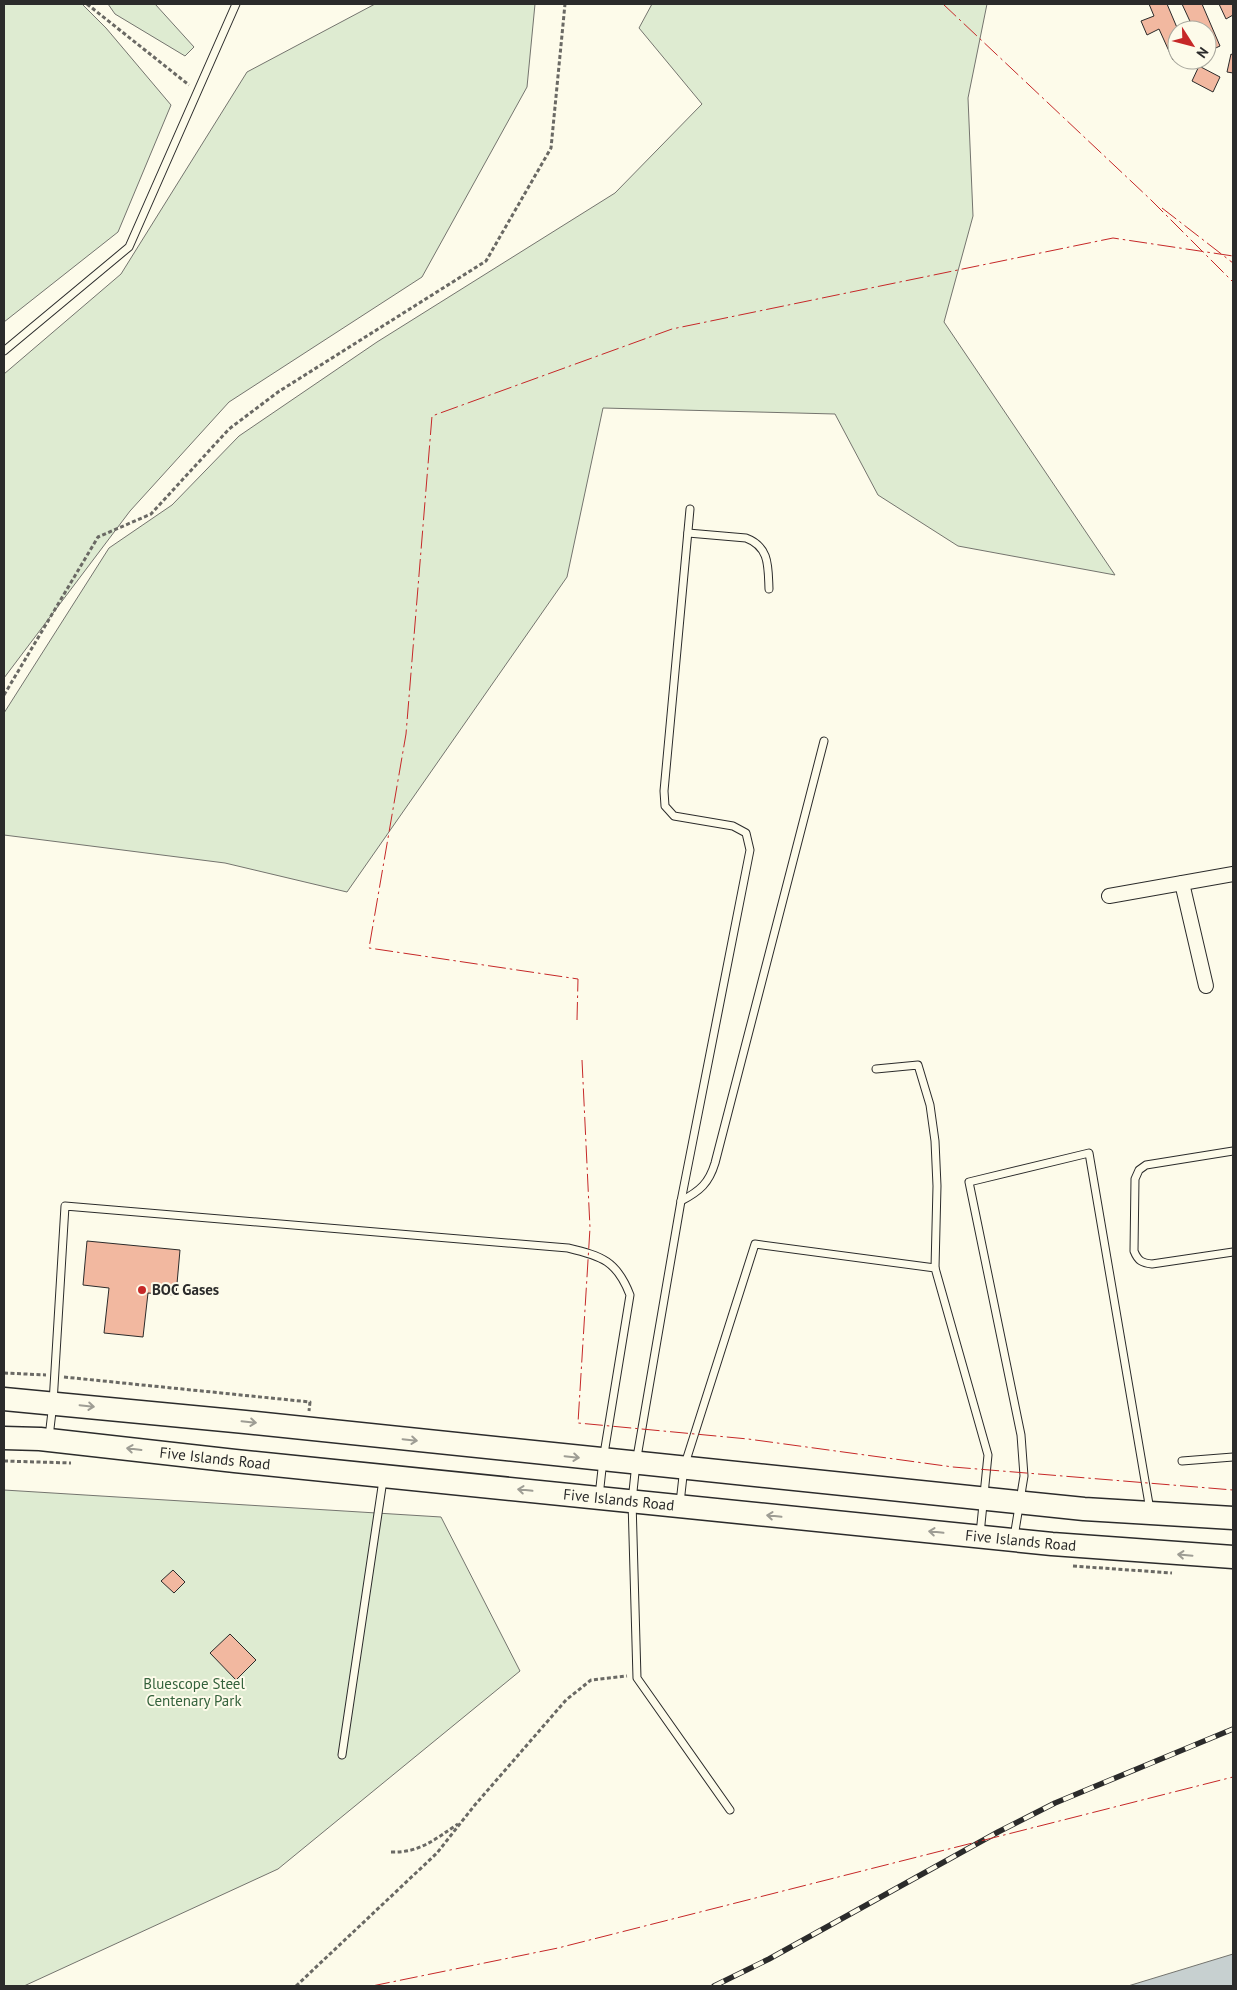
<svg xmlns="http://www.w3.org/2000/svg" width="1237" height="1990" font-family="'PT Sans',sans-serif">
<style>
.green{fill:#deebd1;stroke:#74746e}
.water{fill:#c7d0d0;stroke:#74746e}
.building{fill:#f2b8a0;stroke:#2b2b2b}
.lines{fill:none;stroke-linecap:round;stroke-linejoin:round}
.service-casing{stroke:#2b2b2b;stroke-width:9}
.minor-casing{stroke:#2b2b2b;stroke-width:16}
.primary-casing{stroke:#2b2b2b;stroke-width:25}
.path{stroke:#6a6964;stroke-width:3;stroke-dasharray:4 2.5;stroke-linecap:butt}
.service{stroke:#fdfbea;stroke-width:7}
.minor{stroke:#fdfbea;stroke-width:14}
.primary{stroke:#fdfbea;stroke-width:22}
.rail-casing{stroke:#2b2b2b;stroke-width:5.5}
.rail{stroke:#fdfbea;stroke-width:4;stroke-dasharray:11;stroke-linecap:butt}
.power{stroke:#c62828;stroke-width:1;stroke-dasharray:18 4 2.5 4;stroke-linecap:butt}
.oneway{stroke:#9e9d94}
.poi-dot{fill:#c62828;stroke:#fdfbea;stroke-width:2}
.labels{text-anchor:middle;stroke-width:4;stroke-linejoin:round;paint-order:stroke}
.poi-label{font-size:15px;font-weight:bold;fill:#2b2b2b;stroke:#fdfbea;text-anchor:start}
.street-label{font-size:15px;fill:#2b2b2b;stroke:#fdfbea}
.park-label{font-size:15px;fill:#34623c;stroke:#fdfbea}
</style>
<rect width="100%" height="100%" fill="#fdfbea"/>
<g class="green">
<path d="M4,4H82L106,28L171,105L118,232L4,322Z"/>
<path d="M108,4H155L194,47L185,56L115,14Z"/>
<path d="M375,4H535L527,87L422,277L229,402L130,511L4,678V374L121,274L247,72Z"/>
<path d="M652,4H987L968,98L973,216L944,322L1115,575L958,546L878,495L835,414L603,408L567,577L347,892L225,863L4,835V713L109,548L172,505L239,436L377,342L615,193L702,104L639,28Z"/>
<path d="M4,1490L441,1517L520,1671L278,1869L24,1986H4Z"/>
</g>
<path class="water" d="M1233,1954V1986H1128Z"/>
<g class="building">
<path d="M1149,4H1167L1178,30L1177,58L1173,60L1159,29L1147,35L1141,21L1154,16Z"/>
<path d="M1182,4H1202L1220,46L1207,52V30H1194Z"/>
<path d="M1219,4H1233V15L1226,19Z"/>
<path d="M1231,54L1233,55V73L1227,72Z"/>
<path d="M1199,66L1220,77L1213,92L1192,81Z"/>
<path d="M87,1241L180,1250L176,1295L148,1293L143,1337L104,1333L109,1288L83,1285Z"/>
<path d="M173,1570L185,1582L174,1593L161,1581Z"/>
<path d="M230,1634L256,1660L236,1680L210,1653Z"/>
</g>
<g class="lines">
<g class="service-casing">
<g id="service">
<path d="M4,351L129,247L236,4"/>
<path d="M690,509L664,791L665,806L674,816L733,826L746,833L750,850L681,1201L636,1463L632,1501L637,1678L730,1810"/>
<path d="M688,533L746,538C770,547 768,567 769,589"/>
<path d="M876,1069L918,1065L930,1105L935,1141L937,1186L935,1268"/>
<path d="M1233,1151L1146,1165L1139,1170L1135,1179L1134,1251C1138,1261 1142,1263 1152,1264L1233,1252"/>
<path d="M681,1201C700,1191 709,1183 715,1163L824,741"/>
<path d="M49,1437L53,1403L65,1206L568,1248C602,1256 617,1261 630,1295L603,1460L599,1496"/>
<path d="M1182,1461L1233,1457"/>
<path d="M680,1503L684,1467L755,1244L935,1268L988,1455L980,1534"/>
<path d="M1014,1537L1024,1476L1021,1435L969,1182L1089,1153L1150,1510"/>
<path d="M342,1755L383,1480"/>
</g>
</g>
<g class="minor-casing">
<g id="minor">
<path d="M1182,883L1206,986"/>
<path d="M1109,896L1233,874"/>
</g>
</g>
<g class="primary-casing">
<g id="primary">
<path d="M4,1399L245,1422L1084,1509L1233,1518"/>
<path id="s1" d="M4,1438L40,1439L235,1461L1052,1544L1233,1557"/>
</g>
</g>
<g class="path">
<path d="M87,4L189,85"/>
<path d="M4,695L98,537L151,514L229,429L278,392L486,261L551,148L565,4"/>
<path d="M4,1373L46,1375"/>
<path d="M64,1377L310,1402L309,1411"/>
<path d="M4,1461L71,1463"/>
<path d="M1073,1566L1172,1573"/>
<path d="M391,1852C420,1853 435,1839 458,1824"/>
<path d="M296,1986L437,1853L474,1806L566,1700L591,1680L627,1676"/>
</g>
<use href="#service" class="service"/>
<use href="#minor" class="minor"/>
<use href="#primary" class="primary"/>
<g class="rail-casing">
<path id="rail" d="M714,1986L769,1959L998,1832L1055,1803L1233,1729"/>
</g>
<use href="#rail" class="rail"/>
<g class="power">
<path d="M943,4L1150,199L1233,282"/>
<path d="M1162,208L1233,263"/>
<path d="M577,1020L578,979L369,948L406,734L432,416L672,329L1113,238L1233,256"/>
<path d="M582,1060L590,1228L578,1423L748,1439L953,1467L1233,1490"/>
<path d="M372,1986L558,1948L1233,1777"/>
</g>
</g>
<defs><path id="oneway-shaft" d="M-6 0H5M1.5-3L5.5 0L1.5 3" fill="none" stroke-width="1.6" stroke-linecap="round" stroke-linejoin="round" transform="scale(1.25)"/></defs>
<g class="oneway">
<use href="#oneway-shaft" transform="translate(87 1406) rotate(6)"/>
<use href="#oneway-shaft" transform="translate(249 1422) rotate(6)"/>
<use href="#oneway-shaft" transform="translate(410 1440) rotate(6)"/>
<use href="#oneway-shaft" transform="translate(134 1449) rotate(-173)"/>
<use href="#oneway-shaft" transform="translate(572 1457) rotate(6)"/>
<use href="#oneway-shaft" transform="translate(525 1490) rotate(-174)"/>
<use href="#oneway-shaft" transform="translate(774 1516) rotate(-174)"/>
<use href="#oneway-shaft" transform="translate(936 1532) rotate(-174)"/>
<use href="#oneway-shaft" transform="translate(1185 1555) rotate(-175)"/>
</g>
<circle class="poi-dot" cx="142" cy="1290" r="5"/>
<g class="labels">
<g class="poi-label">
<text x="152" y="1295">BOC Gases</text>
</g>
<g class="street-label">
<text dy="5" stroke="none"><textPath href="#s1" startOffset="212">Five Islands Road</textPath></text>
<text dy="5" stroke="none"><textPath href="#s1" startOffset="618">Five Islands Road</textPath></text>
<text dy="5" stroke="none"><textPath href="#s1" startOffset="1022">Five Islands Road</textPath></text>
</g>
<g class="park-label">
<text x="194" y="1689">Bluescope Steel<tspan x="194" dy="17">Centenary Park</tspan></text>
</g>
</g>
<rect width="1237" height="1990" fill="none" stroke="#2b2b2b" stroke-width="10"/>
<g transform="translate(1192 45) rotate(126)"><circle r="24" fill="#fdfbea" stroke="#a9a89e"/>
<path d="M0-4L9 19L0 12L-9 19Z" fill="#c62828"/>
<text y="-8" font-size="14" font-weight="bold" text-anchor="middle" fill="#2b2b2b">N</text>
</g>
</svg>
